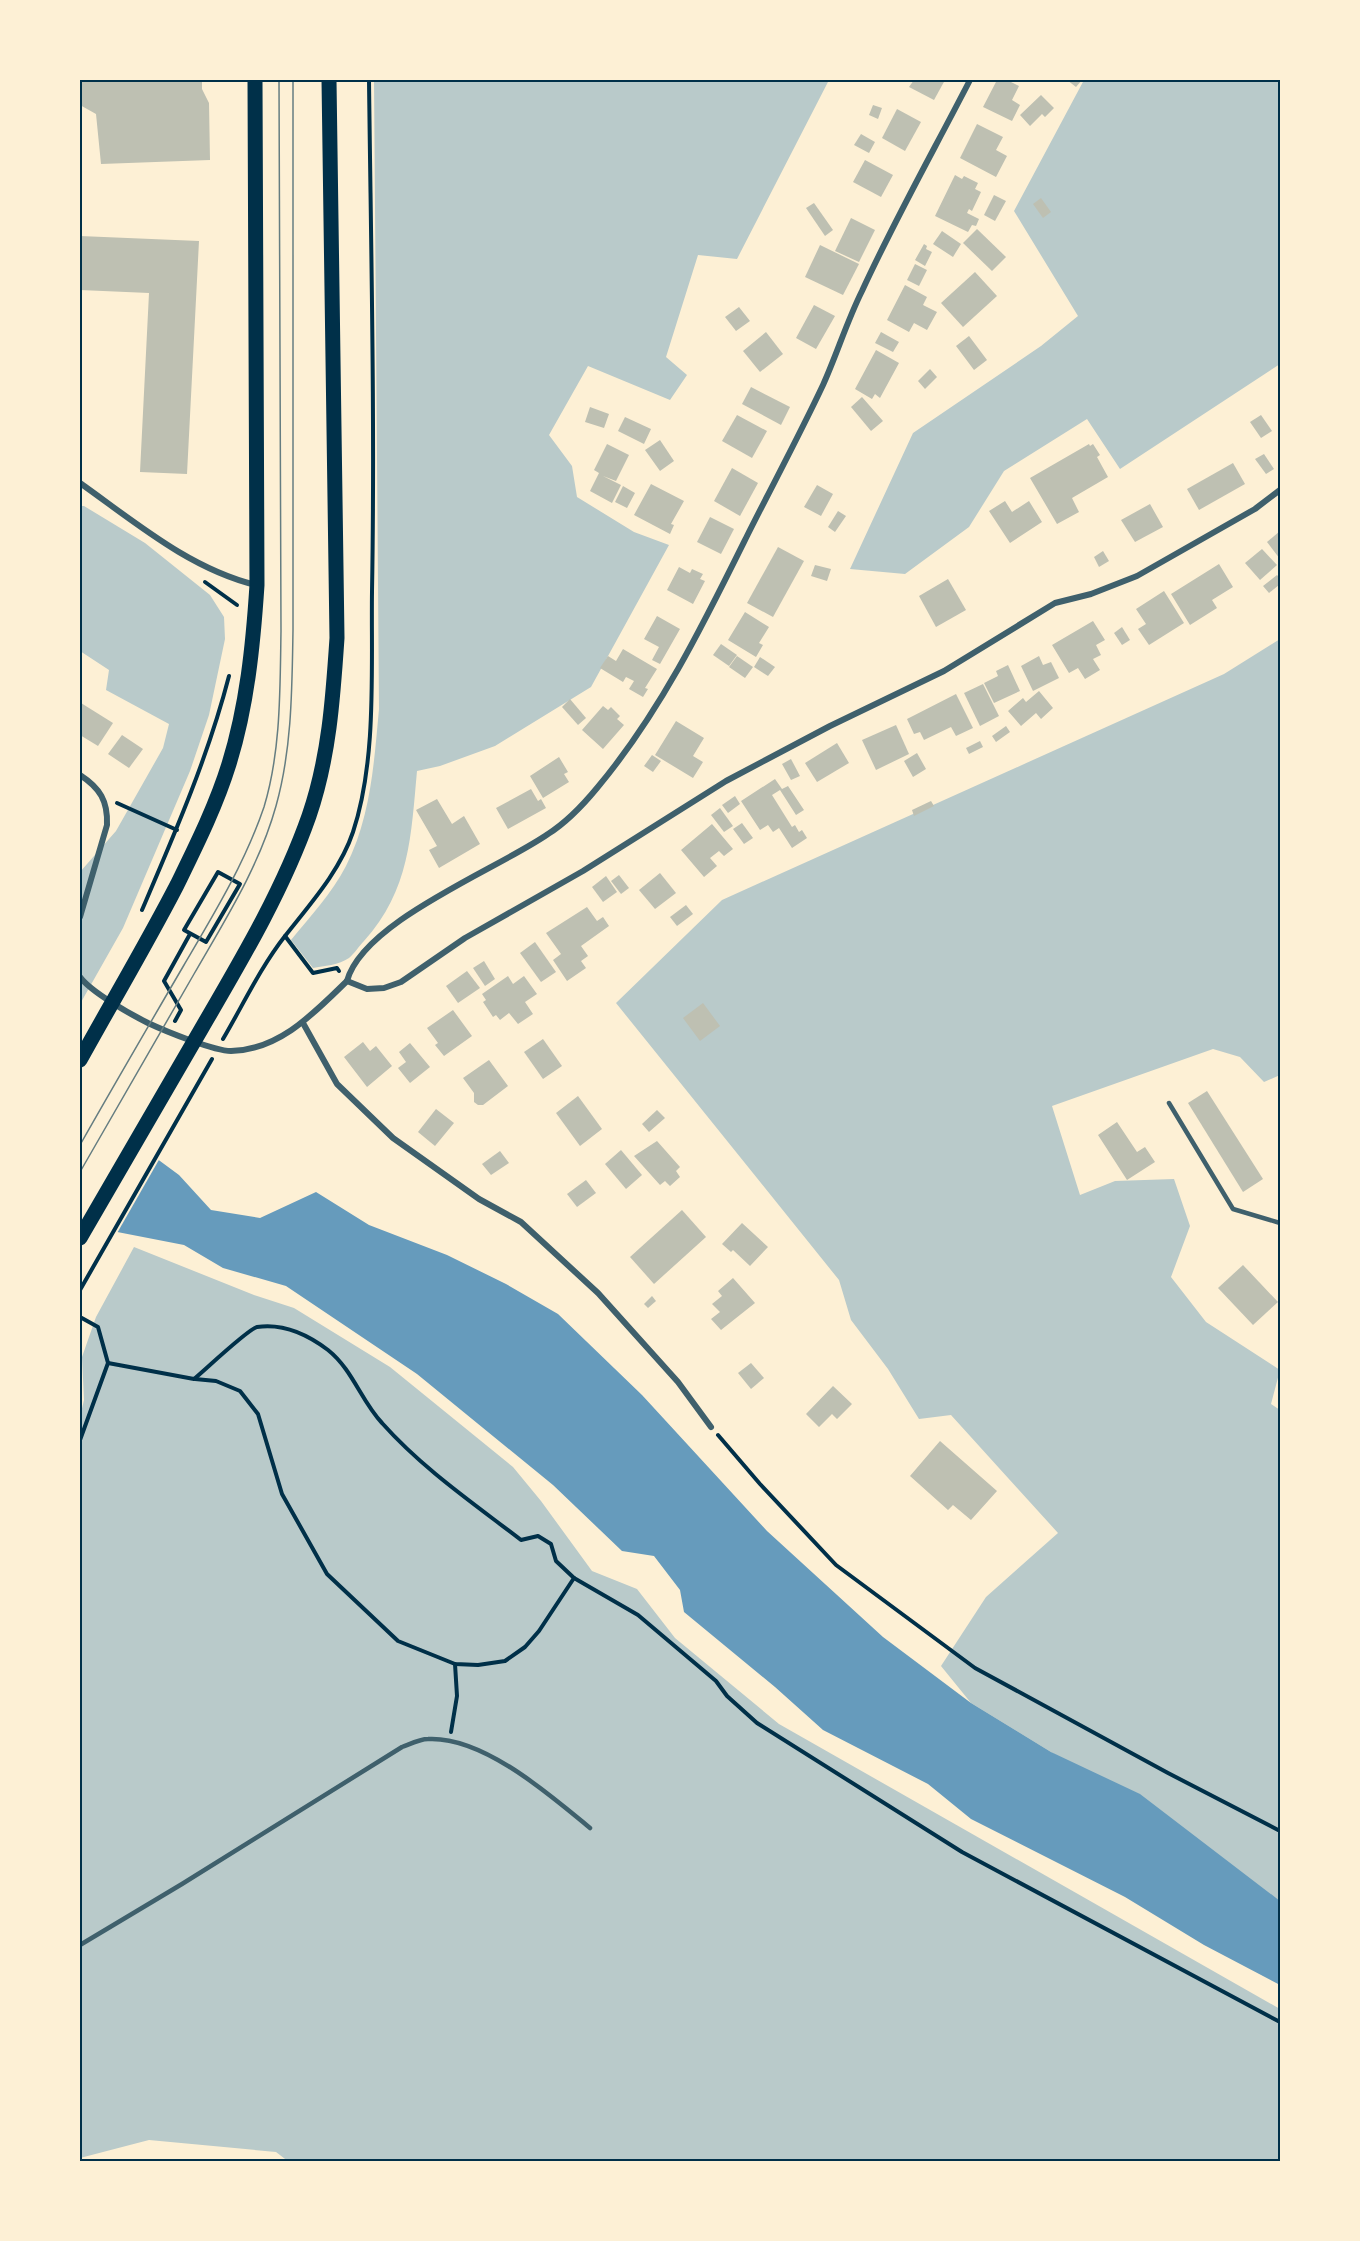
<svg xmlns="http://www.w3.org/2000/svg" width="1360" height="2241" font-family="Ubuntu,sans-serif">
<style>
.green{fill:#b9caca}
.water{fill:#669bbc}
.pier{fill:#fdf0d5}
.building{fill:#bec0b2}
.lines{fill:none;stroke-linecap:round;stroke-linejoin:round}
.path{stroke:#003049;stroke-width:4}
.service{stroke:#3f606c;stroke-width:4.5}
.minor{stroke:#3f606c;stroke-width:6}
.primary{stroke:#003049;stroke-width:15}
.tram{stroke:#657d81;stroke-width:1.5}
.neatline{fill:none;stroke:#003049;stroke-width:2}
</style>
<rect width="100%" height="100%" fill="#fdf0d5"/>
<g class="green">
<path d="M374,80H829L737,259L698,255L666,357L687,375L670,400L588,366L549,435L572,466L577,497L634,532L669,545L591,687L495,746L440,766L417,771C411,836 410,890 364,941C359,946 354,954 349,958C339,965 324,966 313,968L291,940C310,917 332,893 346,866C371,817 374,762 379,709Z"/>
<path d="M1084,80H1280V364L1120,469L1087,419L1004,471L969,527L905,574L850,569L913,433L1041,346L1078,316L1014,211Z"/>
<path d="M80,506H84L145,543L210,595L224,617L225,639L209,715L190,771L123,928L80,1004V872L116,831L163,748L169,724L106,690L109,670L80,651Z"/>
<path d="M1280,639V1075L1264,1082L1240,1057L1213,1049L1052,1106L1080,1195L1115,1181L1174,1179L1190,1226L1171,1277L1206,1322L1280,1370L1271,1404L1280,1410V1901L1051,1752L971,1703L941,1666L986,1597L1058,1533L951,1415L919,1419L888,1369L851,1320L839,1280L616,1003L722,900L1224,674Z"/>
<path d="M134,1247L254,1295L294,1308L390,1367L513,1467L541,1501L592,1571L637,1589L675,1638L779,1724L1280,2009V2161L289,2162L276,2152L149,2140L80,2158V1417L84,1400L82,1357L96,1317Z"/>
</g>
<path class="water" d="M99,1116L179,1175L211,1210L260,1218L316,1192L369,1225L447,1255L506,1284L558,1314L642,1395L767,1531L883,1637L971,1703L1051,1752L1140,1794L1280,1901V1985L1204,1945L1125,1897L971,1819L928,1784L823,1730L775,1687L684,1612L680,1590L654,1556L622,1551L553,1485L417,1374L286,1286L223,1268L184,1245L107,1230Z"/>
<path class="pier" d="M80,1105L100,1113L160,1158L116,1235L106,1233L80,1220Z"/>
<g class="building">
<path d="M80,80H202V89L209,103L210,160L101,164L96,114L80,105Z"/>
<path d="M914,80H945L934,100L909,87Z"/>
<path d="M997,80H1007L1019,86L1012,100L1020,105L1012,121L983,107Z"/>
<path d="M1067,80H1082L1076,87Z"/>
<path d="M1041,95L1054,108L1045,117L1042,114L1030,126L1020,115Z"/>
<path d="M873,105L882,108L878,119L869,115Z"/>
<path d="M897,109L921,122L905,151L882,138Z"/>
<path d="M977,124L1003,137L996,150L1007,156L996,177L960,158Z"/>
<path d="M861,134L875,142L869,153L854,145Z"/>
<path d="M865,160L893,175L881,197L853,182Z"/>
<path d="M955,175L962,179L964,176L978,183L975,189L981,192L972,211L969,209L967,213L979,219L976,226L972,225L968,232L935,216Z"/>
<path d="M994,195L1006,201L995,221L984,215Z"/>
<path d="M1041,198L1051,212L1043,218L1033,204Z"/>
<path d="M814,203L833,230L825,236L806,208Z"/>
<path d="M851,218L875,230L859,262L835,251Z"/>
<path d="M977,229L1006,257L992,271L963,243Z"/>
<path d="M942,231L961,244L953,257L933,244Z"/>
<path d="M80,236L199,241L187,474L140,472L149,293L80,290Z"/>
<path d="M924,244L927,246L926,249L932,252L925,266L915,260Z"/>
<path d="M820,245L859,264L843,295L805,277Z"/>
<path d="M915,264L927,270L919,286L907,280Z"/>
<path d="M975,272L997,296L963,327L941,303Z"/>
<path d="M905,285L927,297L923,305L937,312L927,330L914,323L909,332L887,320Z"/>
<path d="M814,305L835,316L816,349L796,338Z"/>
<path d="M739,307L750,321L736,331L725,317Z"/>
<path d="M766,332L783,354L760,372L743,351Z"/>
<path d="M881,332L899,342L893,352L875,343Z"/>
<path d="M969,336L987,360L974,370L956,346Z"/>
<path d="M876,350L899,363L880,398L875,394L872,399L855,389Z"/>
<path d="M930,369L937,377L925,389L918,381Z"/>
<path d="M751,387L790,407L781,425L742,404Z"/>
<path d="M862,397L883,421L871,431L851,407Z"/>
<path d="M590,407L609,414L604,428L585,422Z"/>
<path d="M737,415L767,431L752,458L722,441Z"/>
<path d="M1261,415L1272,431L1261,438L1250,422Z"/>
<path d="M625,417L651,429L644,444L618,431Z"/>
<path d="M660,440L674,461L660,471L645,450Z"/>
<path d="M607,444L629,455L616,481L603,476L621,485L612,503L590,491L599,473L594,470Z"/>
<path d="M1089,444L1090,446L1093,444L1100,455L1097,457L1108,477L1072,498L1079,512L1057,524L1030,478Z"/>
<path d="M1264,454L1274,469L1266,474L1255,459Z"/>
<path d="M1233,463L1245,484L1199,510L1187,489Z"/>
<path d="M732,468L758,483L740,516L714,501Z"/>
<path d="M651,484L684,501L671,524L674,525L670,534L634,515Z"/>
<path d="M817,485L833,494L821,516L804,507Z"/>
<path d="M623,486L635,493L627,508L615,502Z"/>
<path d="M1005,501L1012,512L1029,501L1042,522L1010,543L989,511Z"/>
<path d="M1150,504L1163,527L1135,542L1121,520Z"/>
<path d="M838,511L846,516L835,532L828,527Z"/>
<path d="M710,517L734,529L721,554L697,542Z"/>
<path d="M1280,531V559L1267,542Z"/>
<path d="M778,547L804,561L773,617L747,603Z"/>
<path d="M1262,549L1277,565L1260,580L1245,563Z"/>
<path d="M1103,551L1109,561L1099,567L1094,557Z"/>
<path d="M1219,564L1233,587L1212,600L1217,608L1190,625L1171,594Z"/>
<path d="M815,565L831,569L827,581L811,576Z"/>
<path d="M679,567L690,573L692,569L703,574L700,579L705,581L693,604L667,590Z"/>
<path d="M1277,575L1280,578V587L1279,585L1269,593L1263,586Z"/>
<path d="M948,579L966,610L936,627L919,596Z"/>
<path d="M1164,591L1184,623L1149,645L1138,629L1146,624L1136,609Z"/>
<path d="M745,612L769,627L759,643L763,645L756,657L728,640Z"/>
<path d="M657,616L680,629L660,664L652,660L659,647L644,639Z"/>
<path d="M1093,621L1105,640L1096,645L1101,655L1093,659L1100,670L1085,679L1078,668L1069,673L1052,645Z"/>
<path d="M1122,627L1130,640L1122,645L1114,633Z"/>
<path d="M721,644L737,655L729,666L713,655Z"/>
<path d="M623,649L657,669L645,688L648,689L643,697L629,689L634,681L626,677L623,682L600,668L608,656L616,661Z"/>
<path d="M737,656L753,667L745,678L729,667Z"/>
<path d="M1039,656L1043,665L1051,662L1059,678L1033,691L1021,666Z"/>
<path d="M760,657L775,667L768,676L754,667Z"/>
<path d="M1008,665L1020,691L994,703L984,683L998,676L996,671Z"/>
<path d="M983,684L999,716L980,726L964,693Z"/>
<path d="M1039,691L1053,708L1041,719L1036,713L1021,726L1008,711L1023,698L1026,702Z"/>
<path d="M956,694L973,728L956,736L951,727L924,740L920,732L914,734L907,719Z"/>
<path d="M570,699L586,718L578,725L562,707Z"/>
<path d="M81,703L113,723L98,746L80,735V706Z"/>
<path d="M603,706L608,710L611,707L620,716L617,719L624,725L603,749L582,730Z"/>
<path d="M676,721L704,738L693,756L703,762L693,778L655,755Z"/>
<path d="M896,725L909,754L876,770L862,740Z"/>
<path d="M1006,726L1010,732L996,742L992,736Z"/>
<path d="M122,735L143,749L129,768L108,754Z"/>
<path d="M980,741L983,747L969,754L966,748Z"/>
<path d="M837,743L849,763L817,782L805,763Z"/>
<path d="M917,753L926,769L913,777L904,761Z"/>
<path d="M652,755L661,761L653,772L644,766Z"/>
<path d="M559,757L568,772L564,774L569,782L543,798L530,776Z"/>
<path d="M791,759L800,776L791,780L782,764Z"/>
<path d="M775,779L782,789L788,786L804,810L796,815L780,790L772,795L792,827L795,825L799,832L802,830L807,838L792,848L779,828L773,832L768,825L760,830L741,801Z"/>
<path d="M531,789L538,801L541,799L546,808L508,829L496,808Z"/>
<path d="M735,796L740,804L728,813L722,805Z"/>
<path d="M437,799L452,824L464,816L480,844L439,868L429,850L437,846L416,810Z"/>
<path d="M931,801L934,806L914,816L912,810Z"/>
<path d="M720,808L733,826L724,832L711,815Z"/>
<path d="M742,823L753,838L744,844L733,829Z"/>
<path d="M712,824L733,849L724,856L719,851L710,858L717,866L704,877L681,850Z"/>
<path d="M660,873L676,893L655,909L639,890Z"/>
<path d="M619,875L629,888L621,894L611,881Z"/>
<path d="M606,876L617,892L603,902L592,887Z"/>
<path d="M686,905L693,914L677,926L670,917Z"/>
<path d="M587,907L597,921L603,917L609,926L581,946L588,956L581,961L586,968L567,981L553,960L561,954L546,933Z"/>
<path d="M535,942L556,972L541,982L520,953Z"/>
<path d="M484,961L495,979L485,986L473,968Z"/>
<path d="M467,971L480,988L458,1003L446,986Z"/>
<path d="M508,976L513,984L524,976L537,994L525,1002L533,1014L518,1024L509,1013L500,1020L496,1015L493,1017L483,1002L486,1000L482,994Z"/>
<path d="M703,1003L720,1026L700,1041L683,1018Z"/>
<path d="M453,1010L472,1036L444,1056L435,1045L438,1043L427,1028Z"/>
<path d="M543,1039L562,1066L543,1079L524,1052Z"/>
<path d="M363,1042L370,1051L376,1046L392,1066L367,1087L344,1057Z"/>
<path d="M410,1043L430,1067L410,1083L398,1068L406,1062L399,1052Z"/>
<path d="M489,1060L508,1086L483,1105H478L474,1102V1093L463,1078Z"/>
<path d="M1207,1091L1263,1179L1243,1192L1188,1103Z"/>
<path d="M578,1096L602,1129L580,1146L556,1113Z"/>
<path d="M436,1109L454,1123L435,1146L418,1132Z"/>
<path d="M657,1110L665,1118L649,1132L642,1124Z"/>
<path d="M1117,1122L1137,1152L1145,1147L1155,1162L1127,1180L1098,1135Z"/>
<path d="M657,1141L680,1167L676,1171L680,1177L670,1186L665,1181L660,1185L634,1156Z"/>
<path d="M621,1150L642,1175L626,1189L605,1164Z"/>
<path d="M500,1151L509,1163L491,1175L482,1164Z"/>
<path d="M586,1180L596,1193L577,1207L567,1194Z"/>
<path d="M682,1210L706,1237L654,1284L630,1257Z"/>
<path d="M742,1223L768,1247L750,1266L733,1250L731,1252L722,1244Z"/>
<path d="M1243,1265L1278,1302L1253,1325L1218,1288Z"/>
<path d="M733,1278L755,1303L721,1330L711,1319L720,1312L712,1304L722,1296L718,1291Z"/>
<path d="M652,1296L656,1301L648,1308L644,1304Z"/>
<path d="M751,1363L764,1378L751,1389L738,1373Z"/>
<path d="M833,1386L852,1404L837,1419L832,1414L819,1427L806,1414Z"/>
<path d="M940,1441L997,1491L971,1520L953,1505L948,1510L910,1476Z"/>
</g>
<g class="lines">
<g class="path">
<path d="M205,582L237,605"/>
<path d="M117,803L177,830"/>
<path d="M218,872L240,884L206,942L184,930Z"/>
<path d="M142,910C175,833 208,757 229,676"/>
<path d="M285,936L313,973L337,968L339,971"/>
<path d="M175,1021L181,1010L164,981L190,934"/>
<path d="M223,1039C243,1005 260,968 285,936C310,904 340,871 353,832C377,760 371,667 372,592C375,421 371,250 369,80"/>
<path d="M80,1290L212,1059"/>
<path d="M80,1317L98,1327L108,1363L80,1440"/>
<path d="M108,1363L194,1379C205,1370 248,1329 257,1327C284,1323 307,1334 328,1350C353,1370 361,1401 382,1423C423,1469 473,1503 521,1540L538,1536L551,1544L556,1561L574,1578L638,1615L716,1681L727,1696L757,1723L962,1852L1280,2022"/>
<path d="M195,1379L216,1381L240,1391L258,1414L282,1494L327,1574L398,1641L455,1664L478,1665L505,1661L525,1647L539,1631L574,1578"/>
<path d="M718,1435L760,1484L836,1565L975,1668L1168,1773L1280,1831"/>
<path d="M451,1732L457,1696L455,1664"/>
</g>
<g class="service">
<path d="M1169,1103L1233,1209L1280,1223"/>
<path d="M80,1945L182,1884L402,1747C410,1744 420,1739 428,1739C483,1736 550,1795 590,1828"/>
</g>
<g class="minor">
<path d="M80,483C135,522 190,569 256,585"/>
<path d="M80,775C100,788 108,801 107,825L80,917"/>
<path d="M80,977C91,992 130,1014 148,1023C165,1031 214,1051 231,1051C280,1050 315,1012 347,981"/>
<path d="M347,981C363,921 498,869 548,834C567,822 583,805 597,788C660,713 704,623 747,536C772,486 799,436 823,385C837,354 847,321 862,291C895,219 934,150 970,80"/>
<path d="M347,981L367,989L384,988L401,982L465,938L583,871L726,781L830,726L944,671L1055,603L1091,594L1137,576L1255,509L1280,490"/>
<path d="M303,1023L337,1084L393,1138L479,1199L521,1222L598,1293L678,1382L711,1427"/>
</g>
<g class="primary">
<path d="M80,1060C112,1002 146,945 177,885C196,846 216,806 229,764C247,706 253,646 257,585L255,80"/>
<path d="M80,1238C121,1167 162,1097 203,1026C242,959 283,890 309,816C329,758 333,698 337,638L329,80"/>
</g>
<g class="tram">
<path d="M80,1145C114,1085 149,1025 184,965C214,914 245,863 264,807C281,751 280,689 281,631L279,80"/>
<path d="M80,1172C118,1106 156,1040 194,974C225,920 259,867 276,806C292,749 292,689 293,630V80"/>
</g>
</g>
<rect width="1360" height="2241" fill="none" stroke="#fdf0d5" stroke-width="162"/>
<rect x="81" y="81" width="1198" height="2079" class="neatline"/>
</svg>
